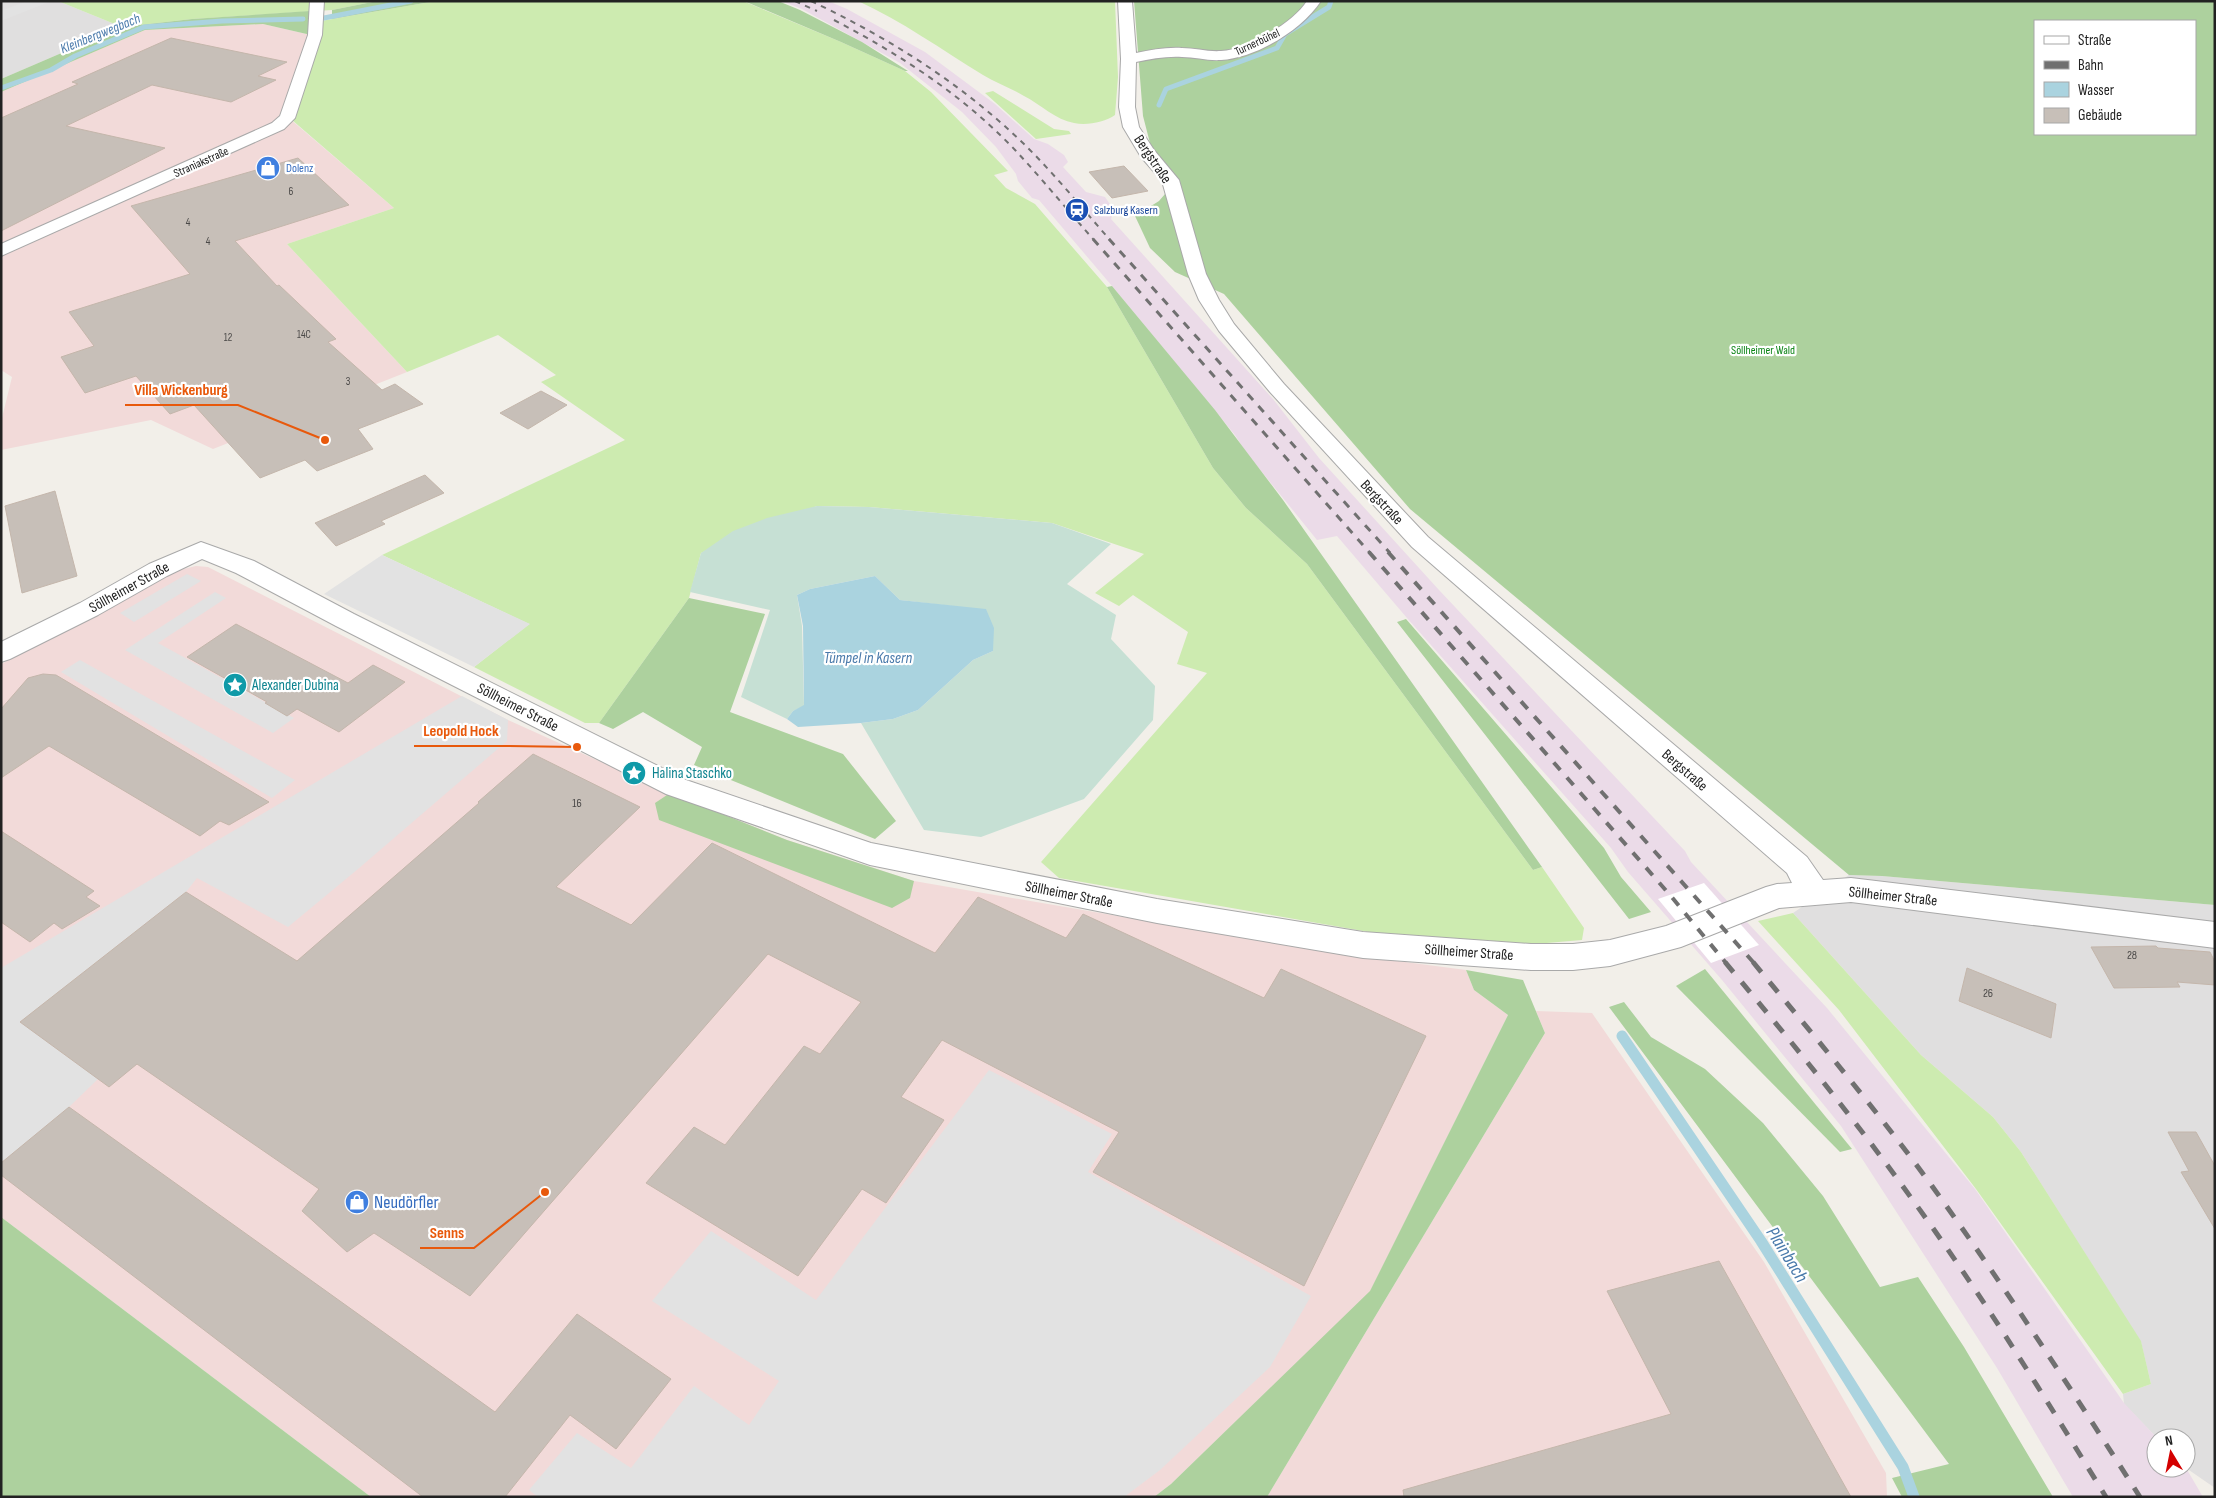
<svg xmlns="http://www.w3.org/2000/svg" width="2216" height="1498" font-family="'Sofia Sans Condensed',sans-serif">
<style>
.residential{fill:#e0dfdf}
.commercial{fill:#f2dad9}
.industrial{fill:#ebdbe8}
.grass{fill:#cdebb0}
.forest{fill:#add19e;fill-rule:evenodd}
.wetland{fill:#c6e0d4}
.parking{fill:#e2e2e2}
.water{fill:#aad3df}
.pier{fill:#fff}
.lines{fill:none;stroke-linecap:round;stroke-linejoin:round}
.stream-far1{stroke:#aad3df;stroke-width:5}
.stream{stroke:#aad3df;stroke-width:11}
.building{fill:#c7bfb8;stroke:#c4b6ab}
.street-casing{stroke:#a9a9a9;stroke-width:2}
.street{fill:#fff;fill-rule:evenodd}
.rail-far3{stroke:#707070;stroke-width:2;stroke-dasharray:5.5 5.5;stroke-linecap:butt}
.rail-far2{stroke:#707070;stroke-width:3;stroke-dasharray:8 8;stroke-linecap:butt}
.rail-far1{stroke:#707070;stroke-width:4;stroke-dasharray:10 10;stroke-linecap:butt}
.rail{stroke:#707070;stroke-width:5;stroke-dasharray:13 13;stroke-linecap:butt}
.labels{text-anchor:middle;stroke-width:4.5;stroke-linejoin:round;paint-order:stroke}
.far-number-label{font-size:11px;fill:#4b4948}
.far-street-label{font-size:12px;fill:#222;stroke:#fff}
.far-shop-label{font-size:12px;fill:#366cbe;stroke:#fff;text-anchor:start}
.far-transit-label{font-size:12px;fill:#164399;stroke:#fff;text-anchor:start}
.far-park-label{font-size:12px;fill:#0c8416;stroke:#fff}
.number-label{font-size:12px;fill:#4b4948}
.far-water-label{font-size:14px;font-style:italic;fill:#4a7aab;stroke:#fff}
.street-label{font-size:15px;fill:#222;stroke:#fff}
.culture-label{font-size:15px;fill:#0d838f;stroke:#fff;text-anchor:start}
.water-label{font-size:16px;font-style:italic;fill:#4a7aab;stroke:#fff}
.near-shop-label{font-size:18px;fill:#366cbe;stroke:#fff;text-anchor:start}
.near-water-label{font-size:19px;font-style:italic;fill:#4a7aab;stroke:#fff}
.leader{fill:none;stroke:#e8590c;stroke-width:2}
.callout-dot{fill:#e8590c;stroke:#fff;stroke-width:2}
.callout-label{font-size:16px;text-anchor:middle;font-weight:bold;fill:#e8590c;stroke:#fff;stroke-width:4.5;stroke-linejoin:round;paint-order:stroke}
</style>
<rect width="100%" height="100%" fill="#f2efe9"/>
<g class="residential">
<path d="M1,1H58L122,27L1,79Z"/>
<path d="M1849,875L1882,876L2215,905V1488L2186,1468V1438H2157L2124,1404L2123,1394L2151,1384L2141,1342L2021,1152L1993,1117L1921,1055L1793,913Z"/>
</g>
<g class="commercial">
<path d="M263,24L311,35L283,113L394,208L287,244L407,372L213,449L151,420L1,450V422L12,377L1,370V92L145,30Z"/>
<path d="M196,566L208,567L508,720L670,793L787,840L914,881L1321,951L1466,970L1474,990L1508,1015L1370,1292L1171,1484L1154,1497H371L1,1217V664L69,630L179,570Z"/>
<path d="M1536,1011L1592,1013L1764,1262L1886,1473L1887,1497H1267L1545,1033Z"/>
</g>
<path class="industrial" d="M782,1H828L847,9L925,52L995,104L1034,139L1048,144L1064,155L1068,162L1063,167L1086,192L1105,197L1114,210L1111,219L1273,399L1319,458L1439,590L1685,851L1691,862L1827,1008L1975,1189L2124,1403L2157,1438L2156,1468H2186L2203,1497H2073L1997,1368L1841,1126L1722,980L1628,872L1611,848L1407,618L1337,536L1317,540L1245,451L1235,435L1112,286L1039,200L1032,198L1018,181L1016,174L996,147L962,112L900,63L802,9Z"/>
<g class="grass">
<path d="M58,1H377L332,10L192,19L122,27Z"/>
<path d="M436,1H743L841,42L905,71L931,92L1008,171L994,175L1006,188L1035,204L1107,287L1213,468L1246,508L1307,564L1533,870L1542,867L1584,928L1582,940L1535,944L1369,932L1059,878L1041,862L1207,673L1177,664L1188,632L1133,595L1119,606L1095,593L1144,554L1052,523L869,507L817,506L701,553L689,598L599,723H585L474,667L529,624L382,555L625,440L541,382L556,375L498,335L407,372L287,244L394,208L292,120L321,21Z"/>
<path d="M858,1H1115L1118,77L1115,115C1105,122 1087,126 1074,123C1056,120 1040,104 1024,96C1011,88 996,83 983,75C942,50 902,21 858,1Z"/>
<path d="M993,91L1054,129L1069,131L1071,134L1036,139L985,93Z"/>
<path d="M1793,913L1921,1055L1993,1117L2021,1152L2141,1341L2151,1384L2123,1394L1976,1189L1839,1010L1758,921Z"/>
</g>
<g class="forest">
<path d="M377,1H436L332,19V10Z"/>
<path d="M744,1H778L800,10L862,42L908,71H905L841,42Z"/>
<path d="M1134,1H2215V905L1882,876L1849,875L1410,509L1224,294L1175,272L1150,248L1135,216L1159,201L1177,180L1151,147L1143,116ZM2035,21H2195V134H2035Z"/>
<path d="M310,11L311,35L263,24L145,30L1,92V79L122,27L192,19Z"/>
<path d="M1112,286L1215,410L1283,500L1542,867L1533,870L1307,564L1246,508L1213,468L1107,287Z"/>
<path d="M689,598L765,614L730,712L843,754L896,821L875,839L694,765L702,747L643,712L613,729L599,723Z"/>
<path d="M1406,619L1604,848L1621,877L1651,912L1629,919L1397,622Z"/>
<path d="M670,793L787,840L914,881L910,898L892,908L659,820L655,803Z"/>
<path d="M1705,969L1852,1149L1840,1152L1676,986Z"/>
<path d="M1466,970L1523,980L1545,1033L1267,1497H1154L1171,1484L1370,1291L1508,1015L1474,990Z"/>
<path d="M1624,1002L1651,1037L1705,1069L1763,1123L1823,1196L1880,1287L1918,1277L1964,1347L2053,1497H1902L1892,1478L1949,1464L1609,1007Z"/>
<path d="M1,1217L371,1497H1Z"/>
</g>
<path class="wetland" d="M817,506L869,507L1052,523L1111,544L1067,584L1116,615L1111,639L1155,686L1153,720L1084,799L981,837L924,830L861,723L893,719L918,710L973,660L993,651L986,610L900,600L875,576L810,589L797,595L802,626L804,706L793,711L787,719L741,697L770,610L690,592L701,553L733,531L767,518Z"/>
<g class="parking">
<path d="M27,1L49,2L1,21V11Z"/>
<path d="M382,555L530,624L474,667L324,594Z"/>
<path d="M187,574L201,581L134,622L120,613Z"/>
<path d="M215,592L226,598L158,643L294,718L273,733L125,650Z"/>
<path d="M80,660L295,780L272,798L61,672Z"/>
<path d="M462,696L508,720L507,741L358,869L288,927L197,878L186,892L20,1022L98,1079L69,1107L1,1163V968Z"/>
<path d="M989,1070L1112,1134L1088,1172L1311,1296L1270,1367L1160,1470L1124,1497H538L529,1490L577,1433L631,1468L694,1386L749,1425L779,1381L652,1301L711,1231L816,1300Z"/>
</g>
<path class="water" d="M875,576L900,600L986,609L994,628L993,651L973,660L918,710L893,719L861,723L798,727L787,719L793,711L804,705L803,626L797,595L810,589Z"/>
<path class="pier" d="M1704,883L1759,945L1711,963L1658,899Z"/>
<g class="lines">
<g class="stream-far1">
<path d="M324,18L411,1"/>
<path d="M1,88L51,70L75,56L144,27L222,21L303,19"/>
<path d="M1159,105L1166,89L1277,48L1285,34L1329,7L1331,1"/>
</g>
<path class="stream" d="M1622,1036L1761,1241L1903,1467L1914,1497"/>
</g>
<g class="building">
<path d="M171,38L287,62L258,76L276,80L231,102L152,85L66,126L165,148L1,231V118L78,84L72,82Z"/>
<path d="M298,158L349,205L235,241L277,286L279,285L336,339L328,342L382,390L395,384L423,404L358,429L373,449L317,471L305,460L260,478L194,405L170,414L136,376L85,393L61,357L94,346L69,312L190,274L131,206Z"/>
<path d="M1124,166L1148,191L1112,198L1089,172Z"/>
<path d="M541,391L567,405L528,429L500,413Z"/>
<path d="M425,475L444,493L381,521L385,524L336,546L315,523Z"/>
<path d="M55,491L77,576L22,593L5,506Z"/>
<path d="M236,624L348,683L373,665L405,682L339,732L297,709L287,716L265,703L267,702L187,657Z"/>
<path d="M43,674L56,675L269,802L229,825L220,821L200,836L49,746L1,778V709L28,678Z"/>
<path d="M533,754L640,807L556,887L631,925L712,843L935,953L978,897L1066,938L1083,914L1264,998L1281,969L1426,1036L1304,1286L1093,1172L1119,1132L942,1040L901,1097L944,1120L886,1203L862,1189L798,1276L646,1183L694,1127L725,1145L804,1046L820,1054L861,1002L768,954L470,1296L374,1233L347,1252L302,1211L319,1189L137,1064L109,1087L20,1022L186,892L297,961L479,803L478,802Z"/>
<path d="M1,831L94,891L86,897L100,906L62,929L54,923L30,942L1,922Z"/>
<path d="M2156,946L2158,948L2210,952L2215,962V985L2177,982L2180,987L2114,988L2091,947Z"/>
<path d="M1967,968L2056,1004L2051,1038L1959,1001Z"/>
<path d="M69,1107L495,1412L577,1314L671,1379L616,1449L570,1415L505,1497H423L1,1175V1163Z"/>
<path d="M2168,1132H2196L2215,1166V1229L2181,1172L2189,1171Z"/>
<path d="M1719,1261L1851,1497H1404L1403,1490L1671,1414L1607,1291Z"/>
</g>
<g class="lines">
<g class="street-casing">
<g id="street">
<path d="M310,1H324L322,35L295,118L284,129L1,256V244L272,123L280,116L308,35Z"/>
<path d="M1118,1H1132L1136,53C1151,50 1167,47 1182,48C1195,48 1208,52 1221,51C1247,50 1293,23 1307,1H1321C1302,30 1256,58 1221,60C1208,61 1195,57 1182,57C1167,56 1151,59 1136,62L1135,107L1139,127L1154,150L1179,180L1206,274L1219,300L1234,324L1284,384L1428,537L1807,857L1823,880L1851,878L2215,922V948L1851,902L1779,908L1681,947L1610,966L1573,970H1531L1363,958L1157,923L870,865L666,794L336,626L236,573L202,559L167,576L98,615L10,659L1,662V642L80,603L149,564L201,542L254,561L354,614L686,780L871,843L1157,899L1363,932L1531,944H1573L1610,940L1666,926L1766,887L1777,884L1792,883L1787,873L1412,547L1270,392L1219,331L1199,300L1188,274L1162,181L1141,157L1123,127L1119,107L1121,59Z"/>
</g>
</g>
<use href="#street" class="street"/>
<g class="rail-far3">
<path d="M795,1L817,11"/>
<path d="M811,1C891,39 964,85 1027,147C1056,176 1083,209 1110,240"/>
<path d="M834,20C901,55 964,96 1016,151C1043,180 1068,211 1094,240"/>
</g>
<g class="rail-far2">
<path d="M1093,239L1370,553"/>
<path d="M1109,239L1390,553"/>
</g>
<g class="rail-far1">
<path d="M1369,552L1670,895L1726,963"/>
<path d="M1388,552L1754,963"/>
</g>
<g class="rail">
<path d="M1725,962C1790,1040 1853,1117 1912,1199C1982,1295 2044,1396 2106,1497"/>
<path d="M1753,962C1814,1036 1876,1109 1932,1186C2005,1287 2073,1392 2140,1497"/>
</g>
</g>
<defs>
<g id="shop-disc" transform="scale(1.25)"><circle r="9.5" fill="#3f7fe0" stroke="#fff"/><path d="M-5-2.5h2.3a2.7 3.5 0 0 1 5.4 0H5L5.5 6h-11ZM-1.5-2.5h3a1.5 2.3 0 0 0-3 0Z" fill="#fff"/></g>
<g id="station-disc" transform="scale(1.25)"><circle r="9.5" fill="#1a4fb4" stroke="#fff"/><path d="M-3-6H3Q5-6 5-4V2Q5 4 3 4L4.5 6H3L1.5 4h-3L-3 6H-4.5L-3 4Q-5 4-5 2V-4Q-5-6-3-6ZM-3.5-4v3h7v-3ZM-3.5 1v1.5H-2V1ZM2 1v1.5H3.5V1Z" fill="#fff"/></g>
<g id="sight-disc" transform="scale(1.25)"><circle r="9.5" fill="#0f9aa8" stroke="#fff"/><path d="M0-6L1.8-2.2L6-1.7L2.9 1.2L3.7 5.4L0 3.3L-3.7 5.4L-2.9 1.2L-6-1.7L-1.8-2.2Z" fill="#fff"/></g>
</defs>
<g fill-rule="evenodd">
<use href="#shop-disc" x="268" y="168"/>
<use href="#station-disc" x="1077" y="210"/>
<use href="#sight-disc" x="235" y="685"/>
<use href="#sight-disc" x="634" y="773"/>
<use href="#shop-disc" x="357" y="1202"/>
</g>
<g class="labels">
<g class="far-number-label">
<text x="291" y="195">6</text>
<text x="188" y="226">4</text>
<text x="208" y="245">4</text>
<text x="304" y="338">14C</text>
<text x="228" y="341">12</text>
<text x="348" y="385">3</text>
</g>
<g class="far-street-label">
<text transform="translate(1257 42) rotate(-25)" y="4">Turnerbühel</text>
<text transform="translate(201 162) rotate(-24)" y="4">Straniakstraße</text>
</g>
<g class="far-shop-label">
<text x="286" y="172">Dolenz</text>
</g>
<g class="far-transit-label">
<text x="1094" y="214">Salzburg Kasern</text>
</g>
<g class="far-park-label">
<text x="1763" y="354">Söllheimer Wald</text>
</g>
<g class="number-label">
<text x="577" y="807">16</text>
<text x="2132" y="959">28</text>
<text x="1988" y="997">26</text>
</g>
<g class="far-water-label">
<text transform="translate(100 33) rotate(-22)" y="5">Kleinbergwegbach</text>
</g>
<g class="street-label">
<text transform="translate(1153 159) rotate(56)" y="5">Bergstraße</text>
<text transform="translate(1382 502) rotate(47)" y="5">Bergstraße</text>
<text transform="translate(129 587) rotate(-29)" y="5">Söllheimer Straße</text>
<text transform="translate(518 707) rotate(27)" y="5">Söllheimer Straße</text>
<text transform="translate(1685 770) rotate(41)" y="5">Bergstraße</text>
<text transform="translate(1069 894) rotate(11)" y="5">Söllheimer Straße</text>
<text transform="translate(1893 896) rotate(6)" y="5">Söllheimer Straße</text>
<text transform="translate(1469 952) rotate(4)" y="5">Söllheimer Straße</text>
</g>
<g class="culture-label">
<text x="252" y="690">Alexander Dubina</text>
<text x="652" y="778">Halina Staschko</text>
</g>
<g class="water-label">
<text x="868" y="663">Tümpel in Kasern</text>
</g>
<g class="near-shop-label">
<text x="374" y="1208">Neudörfler</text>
</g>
<g class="near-water-label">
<text transform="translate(1788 1254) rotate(58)" y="7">Plainbach</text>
</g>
</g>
<path class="leader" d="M325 440L238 405H125M577 747L509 746H414M545 1192L474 1248H420"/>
<g class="callout-dot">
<circle cx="325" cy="440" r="5"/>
<circle cx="577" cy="747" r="5"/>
<circle cx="545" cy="1192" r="5"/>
</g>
<g class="callout-label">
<text x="181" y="395">Villa Wickenburg</text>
<text x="461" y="736">Leopold Hock</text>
<text x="447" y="1238">Senns</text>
</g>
<rect width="2216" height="1498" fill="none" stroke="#222222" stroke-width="5"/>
<rect x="2034" y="20" width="162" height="115" fill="#ffffff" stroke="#a7a7a7"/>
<rect x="2044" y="36" width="25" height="8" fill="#ffffff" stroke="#a7a7a7"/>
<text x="2078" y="45" font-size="15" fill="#222222">Straße</text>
<rect x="2044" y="61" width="25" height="8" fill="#707070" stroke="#a7a7a7"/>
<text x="2078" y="70" font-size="15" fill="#222222">Bahn</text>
<rect x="2044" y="82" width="25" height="15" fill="#aad3df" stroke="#a7a7a7"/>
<text x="2078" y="95" font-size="15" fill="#222222">Wasser</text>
<rect x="2044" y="108" width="25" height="15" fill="#c7bfb8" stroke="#a7a7a7"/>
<text x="2078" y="120" font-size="15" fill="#222222">Gebäude</text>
<g transform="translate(2171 1453) rotate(350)"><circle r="24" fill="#ffffff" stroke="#a7a7a7"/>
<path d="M0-4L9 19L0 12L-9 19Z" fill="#d40000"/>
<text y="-8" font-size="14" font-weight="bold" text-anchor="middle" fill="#222222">N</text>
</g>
</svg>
